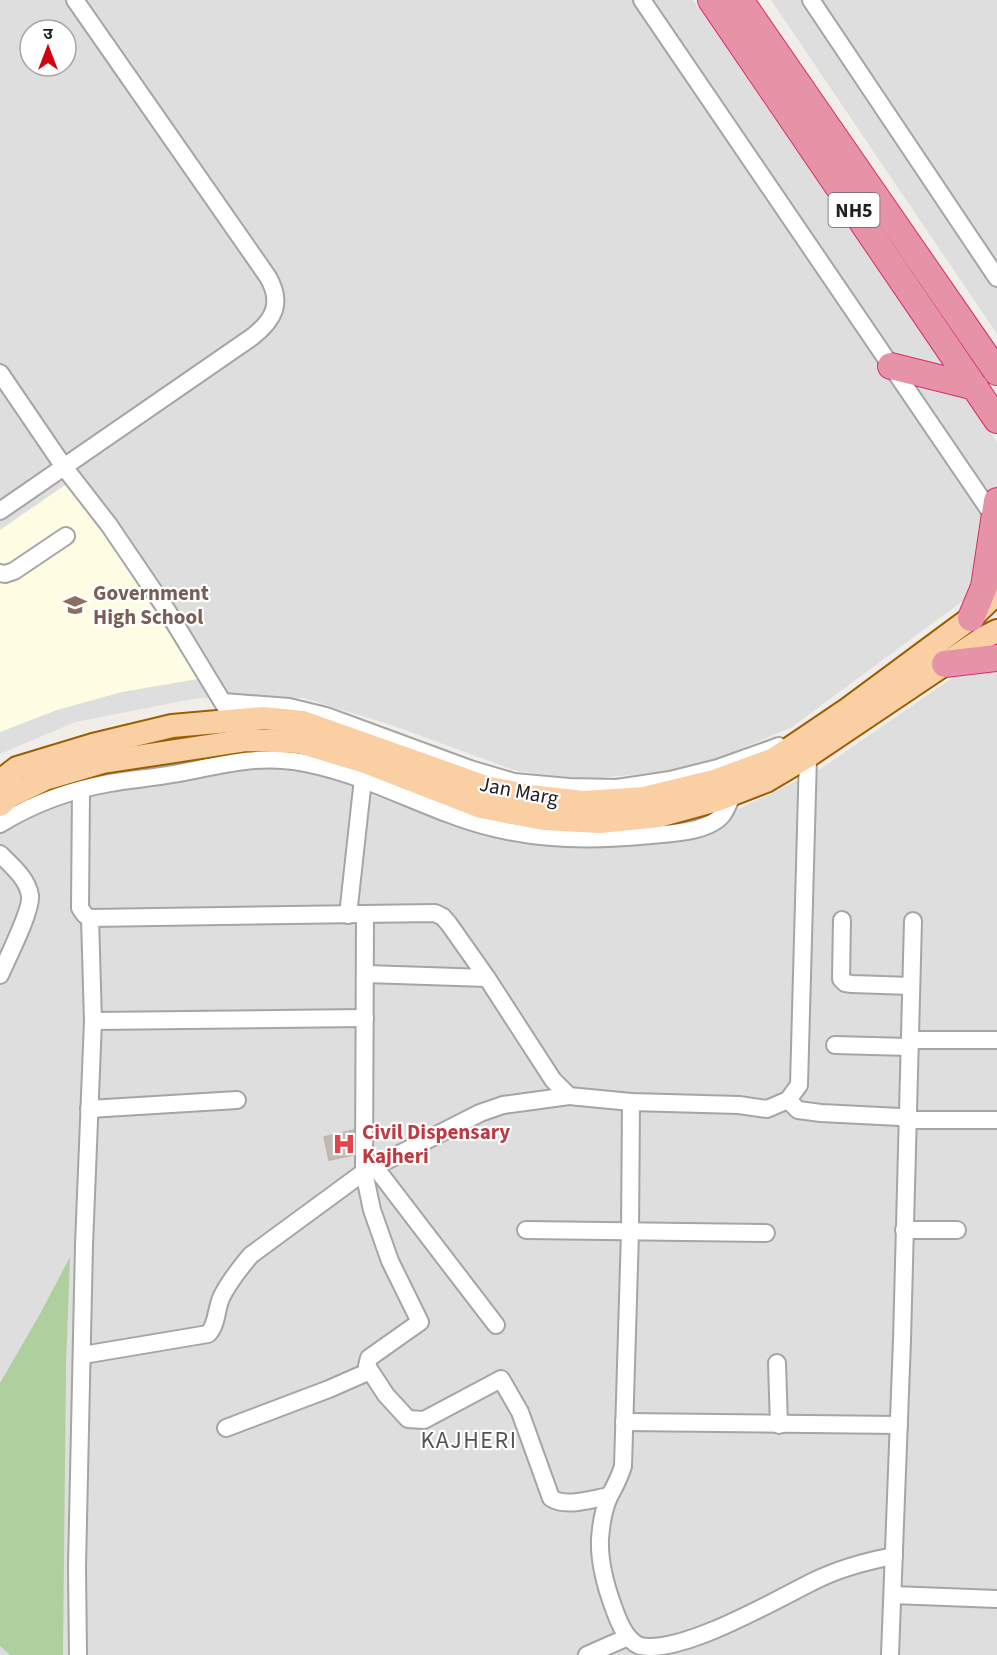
<svg xmlns="http://www.w3.org/2000/svg" width="997" height="1655" font-family="'Source Sans 3','Noto Sans Devanagari',sans-serif">
<style>
.residential{fill:#dfdede;fill-rule:evenodd}
.education{fill:#fefde3}
.forest{fill:#afcf9e}
.building{fill:#c2b9b4;stroke:#c3b3aa;stroke-width:1.5}
.lines{fill:none;stroke-linecap:round;stroke-linejoin:round}
.minor-casing{stroke:#a5a5a5;stroke-width:20}
.major-casing{stroke:#9b5f03;stroke-width:26}
.highway-casing{stroke:#d82c72;stroke-width:28}
.minor{stroke:#fff;stroke-width:16}
.major{stroke:#facfa4;stroke-width:22}
.highway{stroke:#e692a7;stroke-width:26}
.labels{text-anchor:middle;stroke-width:4.5;stroke-linejoin:round;paint-order:stroke}
.shield{fill:#fff;stroke:#646464;stroke-width:1.5}
.shield-label{font-size:20px;font-weight:bold;fill:#212121}
.education-label{font-size:21px;font-weight:bold;fill:#785e54;stroke:#fff;text-anchor:start}
.street-label{font-size:21px;fill:#212121;stroke:#fff}
.health-label{font-size:21px;font-weight:bold;fill:#be3a42;stroke:#fff;text-anchor:start}
.quarter-label{font-size:24px;letter-spacing:1.5px;fill:#545454;stroke:#fff}
</style>
<rect width="100%" height="100%" fill="#f1ede8"/>
<g class="residential">
<path d="M0,0H693L997,442V563L987,583L792,727L694,769L587,779L517,771L388,724L304,698H198L75,722L0,754ZM30,30H66V66H30Z"/>
<path d="M771,0H997V334Z"/>
<path d="M997,647V1655H0V833L12,819L146,758L287,747L605,836L718,819L819,770Z"/>
</g>
<path class="education" d="M71,481L198,679L122,692L57,710L0,732V530Z"/>
<path class="forest" d="M70,1257L66,1365L63,1655H10L0,1646V1383L40,1314Z"/>
<path class="building" d="M354,1130V1155L329,1160L324,1137Z"/>
<g class="lines">
<g class="minor-casing">
<g id="minor">
<path d="M642,0L994,517"/>
<path d="M811,0L997,278"/>
<path d="M0,373L64,467L109,525L168,612L228,711"/>
<path d="M0,511L252,337C274,320 283,303 268,277L75,0"/>
<path d="M0,573L5,574L14,571L66,536"/>
<path d="M223,702L289,707L326,716L470,769L514,782L569,787L617,788L670,780L718,768L779,746"/>
<path d="M81,790L80,908L85,915L90,918"/>
<path d="M0,824C34,803 70,790 110,783C131,779 152,778 173,774C214,767 252,755 294,761C349,769 398,795 449,814C516,840 580,842 651,835C671,833 710,832 723,814C727,808 730,800 733,794"/>
<path d="M0,854C11,865 28,879 30,896C32,910 7,959 0,975"/>
<path d="M348,915L364,770"/>
<path d="M365,915L364,1172L480,1113L503,1105L569,1096"/>
<path d="M842,920L841,979L845,983L852,984L911,986"/>
<path d="M366,974L487,978"/>
<path d="M93,1021L365,1018"/>
<path d="M910,1040H997"/>
<path d="M835,1045L909,1047"/>
<path d="M788,1100L798,1110L821,1113L900,1117L907,1120H997"/>
<path d="M631,1102L630,1232L623,1466C620,1477 616,1484 610,1495C604,1507 601,1525 600,1539C599,1562 605,1584 613,1606C618,1620 625,1640 640,1646C682,1655 777,1599 816,1580C841,1568 867,1561 894,1556"/>
<path d="M89,1109L237,1100"/>
<path d="M375,1167L496,1325"/>
<path d="M526,1230L766,1233"/>
<path d="M904,1230H957"/>
<path d="M83,1355L208,1334C217,1325 216,1310 221,1298C228,1283 240,1268 251,1255L364,1172L372,1210L390,1261L420,1322L369,1358L367,1366L386,1395L408,1419L424,1420L501,1379L520,1412L551,1498C566,1508 592,1499 609,1496"/>
<path d="M777,1363L779,1425"/>
<path d="M624,1422L899,1425"/>
<path d="M226,1428L329,1389L370,1371"/>
<path d="M893,1595L997,1599"/>
<path d="M78,1655L77,1567L84,1245L93,1021L90,918L435,913L443,917L449,924L487,978L553,1080L569,1096L631,1102L739,1105L767,1109L788,1100L799,1085L808,756L806,749"/>
<path d="M587,1655L628,1637"/>
<path d="M890,1655L902,1340L913,921"/>
</g>
</g>
<g class="major-casing">
<g id="major">
<path d="M0,781L17,768L93,745L172,726L263,718L303,722L486,787L529,796L584,802L644,798L714,781L774,759L848,709L956,629L971,618L997,593"/>
<path d="M0,805L10,796L45,779L103,762L247,740L299,742L365,762L481,807L544,819L600,822L659,816L717,800L766,781L808,756L985,637L997,631"/>
</g>
</g>
<g class="highway-casing">
<g id="highway">
<path d="M711,0L997,420"/>
<path d="M740,0L997,372"/>
<path d="M891,366L975,387"/>
<path d="M971,618L984,587L997,501"/>
<path d="M945,664L997,658"/>
</g>
</g>
<use href="#minor" class="minor"/>
<use href="#major" class="major"/>
<use href="#highway" class="highway"/>
</g>
<defs>
<g id="school-bare" transform="scale(1.8)"><path d="M0-5L7-2L0 1L-7-2ZM-4 1L0 2.5L4 1V4Q0 6-4 4Z" fill="#8d6e63" stroke="#fff" stroke-width="2.5" paint-order="stroke"/></g>
<g id="hospital-bare" transform="scale(1.8)"><path d="M-5-5h3v3.5h4V-5h3V5h-3V1.5h-4V5h-3Z" fill="#e0444e" stroke="#fff" stroke-width="2.5" paint-order="stroke"/></g>
</defs>
<g fill-rule="evenodd">
<use href="#school-bare" x="75" y="605"/>
<use href="#hospital-bare" x="344" y="1144"/>
</g>
<g class="labels">
<rect class="shield" x="828.5" y="193" width="51" height="34" rx="4.5"/>
<g class="shield-label">
<text x="854" y="217">NH5</text>
</g>
<g class="education-label">
<text x="93" y="600">Government<tspan x="93" dy="24">High School</tspan></text>
</g>
<g class="street-label">
<text transform="translate(519 791) rotate(11)" y="7">Jan Marg</text>
</g>
<g class="health-label">
<text x="362" y="1139">Civil Dispensary<tspan x="362" dy="24">Kajheri</tspan></text>
</g>
<g class="quarter-label">
<text x="469" y="1448">KAJHERI</text>
</g>
</g>
<g transform="translate(48 48)"><circle r="28" fill="#ffffff" stroke="#a6a6a6" stroke-width="1.5"/>
<path d="M0-4.5L10 22L0 15L-10 22Z" fill="#ce0411"/>
<text y="-9" font-size="16" font-weight="bold" text-anchor="middle" fill="#212121">उ</text>
</g>
</svg>
